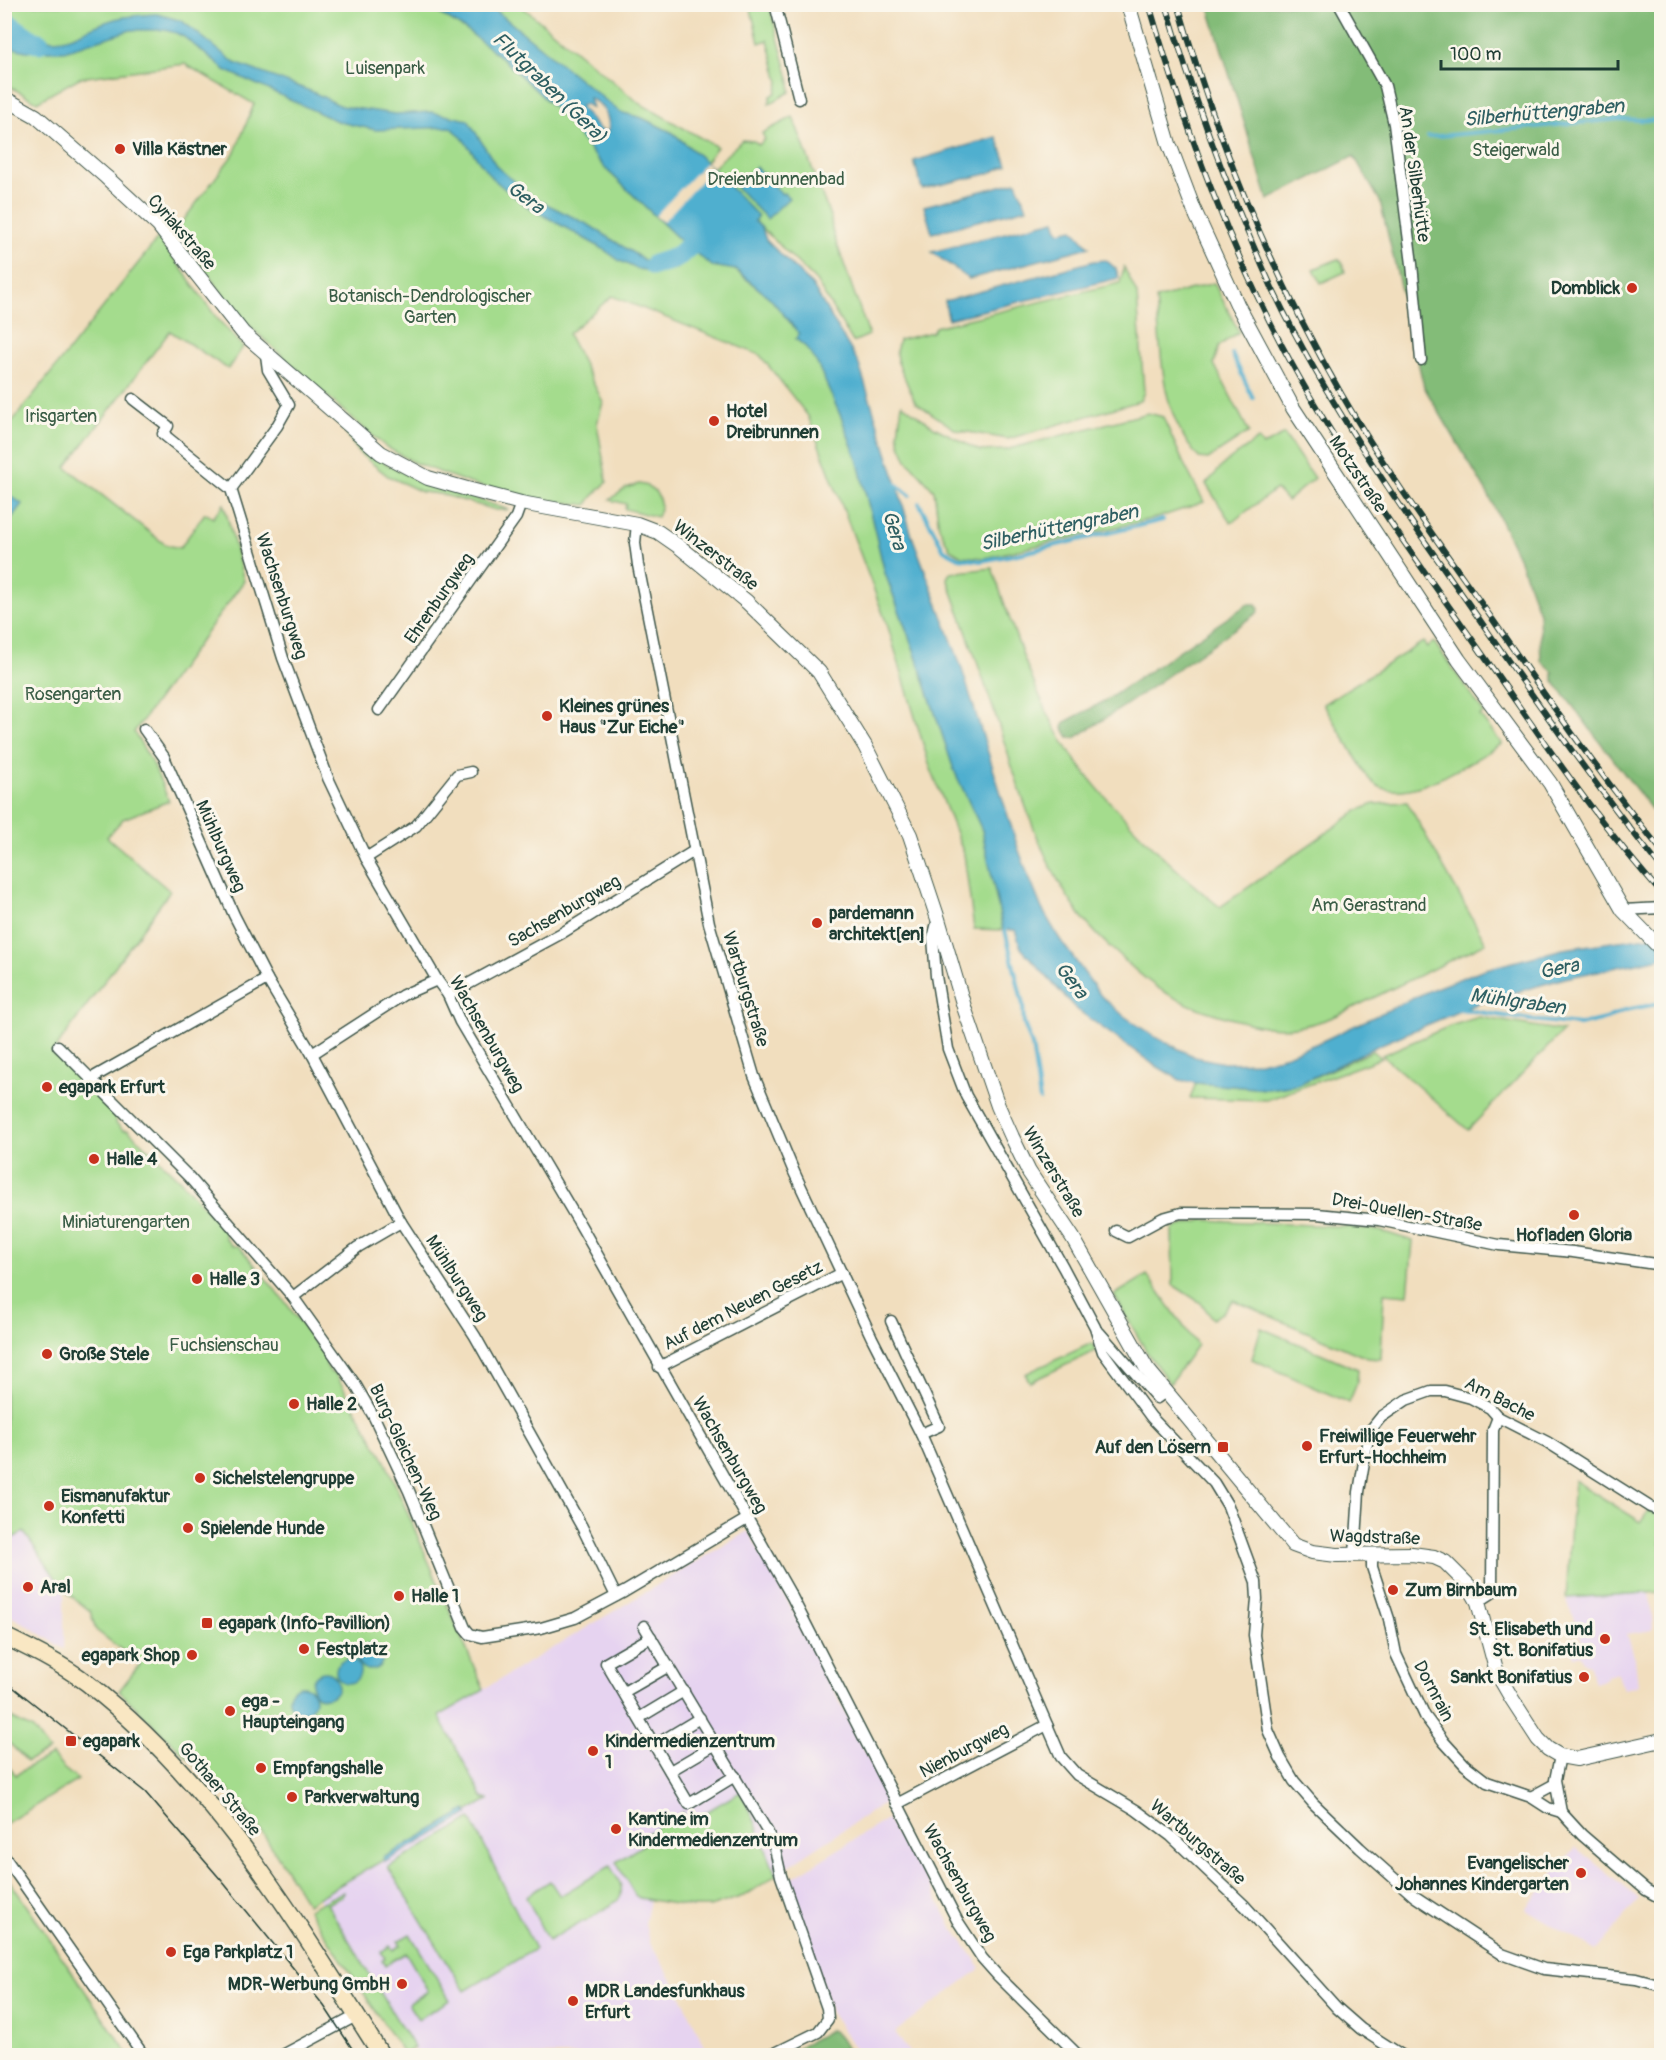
<svg xmlns="http://www.w3.org/2000/svg" width="1666" height="2060" font-family="Pangolin,sans-serif">
<style>
.built{fill:#e6d3f0}
.green{fill:#a4dc8d;stroke:#628c60;stroke-width:1.5}
.forest{fill:#83bc78;stroke:#517c56;stroke-width:1.5}
.water{fill:#50afcf;stroke:#387682;stroke-width:1.5;fill-rule:evenodd}
.pier{fill:#f1debe}
.lines{fill:none;stroke-linecap:round;stroke-linejoin:round}
.stream{stroke:#50afcf;stroke-width:4}
.river{stroke:#50afcf;stroke-width:21}
.minor-casing{stroke:#3e5549;stroke-width:13}
.tertiary-casing{stroke:#3e5549;stroke-width:16}
.secondary-casing{stroke:#3e5549;stroke-width:19}
.minor{stroke:#fff;stroke-width:10}
.tertiary{stroke:#fff;stroke-width:14}
.secondary{stroke:#f9e7c3;stroke-width:16}
.tram{stroke:#1f3d34;stroke-width:1.5}
.rail-casing{stroke:#1f3d34;stroke-width:6}
.rail{stroke:#fbf7ec;stroke-width:4;stroke-dasharray:11;stroke-linecap:butt}
.poi-dot{fill:#c8321e;stroke:#fbf7ec;stroke-width:2}
.labels{text-anchor:middle;stroke-width:6;stroke-linejoin:round;paint-order:stroke}
.park-label{font-size:18px;fill:#3a5d46;stroke:#fbf7ec}
.poi-label{font-size:18px;font-weight:bold;fill:#1f3d34;stroke:#fbf7ec;text-anchor:start}
.street-label{font-size:18px;fill:#1f3d34;stroke:#fbf7ec}
.water-label{font-size:20px;font-style:italic;fill:#2e5f62;stroke:#fbf7ec}
</style>
<rect width="100%" height="100%" fill="#fbf7ec"/>
<filter id="ink" filterUnits="userSpaceOnUse"><feTurbulence type="fractalNoise" baseFrequency=".0167" numOctaves="2"/><feDisplacementMap in="SourceGraphic" scale="12" xChannelSelector="R" yChannelSelector="G"/><feConvolveMatrix kernelMatrix="1 2 1 2 8 2 1 2 1" color-interpolation-filters="sRGB"/></filter>
<filter id="wash" filterUnits="userSpaceOnUse"><feTurbulence type="fractalNoise" baseFrequency=".008" numOctaves="4" result="noise"/><feDisplacementMap in="SourceGraphic" scale="24" xChannelSelector="R" yChannelSelector="G"/><feGaussianBlur stdDeviation="1.35" result="paint"/><feColorMatrix in="noise" values="0 0 0 0 0 0 0 0 0 0 0 0 0 0 0 0 0 1.4 0 .05"/><feComposite in="paint" operator="in"/></filter>
<g filter="url(#wash)">
<rect width="100%" height="100%" fill="#f1debe"/>
<g class="built">
<path d="M24,1531L64,1590V1649L27,1625L5,1613L4,1542Z"/>
<path d="M748,1531L788,1602L890,1799L741,1897L716,1905L693,1908L650,1900L645,1924L649,1942L677,1987L709,2055H417L318,1898L487,1801L483,1798L439,1716Z"/>
<path d="M1650,1593L1653,1630L1627,1634L1635,1658L1638,1686L1623,1689L1618,1673L1607,1676V1679L1595,1683L1590,1666L1583,1661L1580,1654L1574,1656L1572,1650L1583,1644L1566,1598Z"/>
<path d="M887,1819L897,1837L903,1834L951,1925L981,1968L895,2032L911,2055H859L831,2012L787,1881Z"/>
<path d="M1575,1847L1639,1899L1596,1951L1526,1909Z"/>
</g>
<g class="green">
<path d="M5,5H426L468,31L503,59L558,111L604,167L684,244L693,251L735,270L770,298L799,333L796,339L807,348L817,363L842,419L858,462L885,573L914,650L954,770L982,830L1003,930L974,929L964,854L929,764L888,627L808,416L760,355L612,296L568,334L603,402L597,424L607,482L591,498L587,505L528,498L469,483L415,463L386,447L348,415L257,333L236,313L176,230L235,152L254,104L185,64L79,78L37,102L5,84Z"/>
<path d="M489,5H520L639,103L717,147L706,162L673,133L642,118L620,113Z"/>
<path d="M750,5H769L790,82V92L769,104L771,96L776,93L779,82L768,40L759,43Z"/>
<path d="M793,117L831,219L832,230L869,335L853,342L816,281L754,220L758,216L712,169L742,140L754,141L759,145L765,139L762,133Z"/>
<path d="M159,237L216,317L243,347L228,369L170,331L66,467L166,545L180,548L205,513L213,518L224,504L244,581L134,732L153,764L169,801L123,819L107,837L170,891L52,1053L56,1057L59,1055L116,1116V1123L123,1130H128L183,1183L225,1231V1238L232,1246H239L286,1303L327,1359L326,1365L331,1373H335L386,1463L484,1690L439,1716L483,1798L488,1800L307,1904C282,1863 259,1822 225,1787L218,1791L192,1762L119,1691L140,1664L96,1630L90,1611L64,1590L24,1532L5,1542L4,423L8,427Z"/>
<path d="M1338,259L1342,262L1345,272L1321,283L1314,269Z"/>
<path d="M1124,267L1137,294L1144,392L1140,401L1008,439L956,430L915,402L897,360L896,352L899,340L932,332L935,327L1120,283Z"/>
<path d="M1214,283L1239,332L1219,346L1214,364L1249,432L1208,459L1199,458C1159,413 1162,356 1156,299Z"/>
<path d="M902,404L934,427L980,451L1005,450L1148,413L1163,417L1183,462L1204,502L1160,517L984,558L962,556L950,549L939,527L934,490L907,460L900,444L898,433Z"/>
<path d="M343,429L387,464L417,479L509,510H496L440,494L422,492L388,476L359,453Z"/>
<path d="M1284,434L1314,478L1287,501L1276,489L1231,523L1206,484L1225,463L1258,439L1263,446Z"/>
<path d="M639,484C657,486 665,502 657,517L625,509L626,504L610,500L626,488Z"/>
<path d="M992,568C1012,624 1029,681 1058,733C1080,772 1111,804 1142,836C1167,861 1192,885 1220,907L1359,810L1374,804L1407,802L1486,943L1338,1015C1290,1035 1267,1029 1219,1015C1174,1002 1152,987 1119,955C1105,943 1092,930 1081,916C1039,861 1018,784 997,720C981,672 964,625 947,578L950,573Z"/>
<path d="M1423,642L1427,647L1434,642L1484,713L1480,716L1502,744C1471,761 1399,813 1369,779L1323,704Z"/>
<path d="M1479,1017L1563,1031L1468,1130L1382,1055L1450,1026Z"/>
<path d="M1372,1051L1382,1058L1267,1100L1190,1098L1196,1083L1268,1089L1297,1085Z"/>
<path d="M1204,1220L1353,1227L1381,1231L1413,1241L1408,1295L1384,1293L1381,1359L1367,1358L1233,1300L1222,1313L1213,1319L1201,1303L1173,1285L1172,1230L1176,1227Z"/>
<path d="M1147,1275L1197,1345L1170,1384L1148,1354L1114,1295Z"/>
<path d="M1261,1328L1358,1369L1357,1383L1349,1403L1252,1359Z"/>
<path d="M1092,1343L1096,1351L1030,1382L1025,1374Z"/>
<path d="M1574,1480L1641,1522L1648,1511L1661,1515V1592L1566,1598Z"/>
<path d="M5,1715L33,1729L49,1751L27,1761L10,1744L5,1742Z"/>
<path d="M52,1755L63,1768L78,1780L5,1824V1763L16,1775L30,1766Z"/>
<path d="M740,1792L751,1812L776,1875L746,1895L710,1907H693L639,1898L635,1895L616,1862L643,1845L639,1838L683,1812L689,1822Z"/>
<path d="M471,1819L535,1949L465,1991L388,1867Z"/>
<path d="M610,1866C616,1877 627,1888 618,1900L585,1922L582,1921L548,1941L526,1896L550,1881L560,1896Z"/>
<path d="M5,1874L11,1883L129,2055H5Z"/>
<path d="M343,1892L342,1896L327,1904L414,2048L404,2054L308,1909Z"/>
<path d="M410,1934L450,2000L418,2019L408,2004L428,1991L406,1953L385,1965L382,1960L385,1958L381,1952L390,1946L393,1950L401,1945L398,1941Z"/>
</g>
<g class="forest">
<path d="M1208,5H1661V822L1553,680V672L1541,661L1539,613L1520,561L1488,494L1424,387L1380,201L1354,156L1268,200Z"/>
<path d="M1248,604H1256L1259,609L1257,613L1126,705L1075,738L1069,737L1063,728L1065,722L1105,701Z"/>
<path d="M830,2030C840,2033 845,2047 850,2055L782,2056Z"/>
</g>
<g class="water">
<path d="M426,5H489L620,112L642,118L673,133L706,162L758,216L754,221L762,228L766,240L812,285L858,362L893,471L912,536L960,663L1018,848L1027,872L1042,909L1059,938L1101,996L1124,1016L1155,1037L1195,1057L1224,1063L1260,1062L1287,1055L1318,1043L1433,989L1482,970L1563,949L1661,935V958L1565,978L1479,1003L1379,1045L1297,1085L1267,1089L1196,1083L1180,1080L1153,1064L1075,1008L1021,948L1015,930H1003L982,830L954,770L914,650L885,573L858,462L842,419L817,363L807,348L796,339L799,333L770,298L736,270L712,266L684,244L604,167L558,111L503,59L468,31ZM589,98C603,104 611,117 608,132L600,130L580,106L585,104L592,108Z"/>
<path d="M157,14L182,21L235,63L313,92L341,106L395,114L431,112L468,120L497,167L534,198L589,225L644,260L663,261L678,253L686,260L678,268L660,272L637,269L620,261L603,249L527,206L505,189L491,177L460,135L450,127L376,130L339,122L225,70L184,37L176,33L165,30H131L64,51H26L8,47L17,30C68,52 70,32 115,19C128,16 143,15 157,14Z"/>
<path d="M997,137L1007,165L987,174L922,189L914,161Z"/>
<path d="M756,167L782,194L784,193L789,198L767,219L736,187Z"/>
<path d="M1016,182L1027,208L932,233L924,206Z"/>
<path d="M1055,220L1059,232L1073,229L1089,247L969,279L932,252Z"/>
<path d="M1106,260L1116,269L1119,278L948,319L945,301L1094,261Z"/>
<path d="M4,491L22,504L5,527H4Z"/>
<circle cx="370" cy="1657" r="13"/>
<circle cx="348" cy="1671" r="12"/>
<circle cx="325" cy="1685" r="13"/>
<circle cx="302" cy="1699" r="13"/>
<path d="M466,1810L469,1814L385,1862L383,1858Z"/>
</g>
<path class="pier" d="M706,162L712,169L663,222L655,216Z"/>
<g class="lines">
<g class="stream">
<path d="M4,39L15,42"/>
<path d="M1428,137L1620,119L1662,121"/>
<path d="M1232,354L1253,398"/>
<path d="M894,483L910,495"/>
<path d="M919,503L944,550L959,558L981,561L1023,553L1163,520"/>
<path d="M1005,930L1023,1005L1024,1024L1032,1045L1040,1100"/>
<path d="M1460,1009L1531,1020L1579,1025L1605,1019L1625,1010L1662,1003"/>
</g>
<g class="river">
<path d="M4,21L34,42L39,43"/>
<path d="M654,265L676,258L688,247L713,234"/>
</g>
</g>
</g>
<g filter="url(#ink)">
<g class="lines">
<g class="minor-casing">
<g id="minor">
<path d="M775,4L799,99"/>
<path d="M1339,4L1385,86L1394,124L1412,264L1421,360"/>
<path d="M133,399L168,426L163,434L231,489"/>
<path d="M231,489L283,658L328,778L366,858L437,980L448,995L460,1022L581,1226L792,1597L957,1920L982,1958L998,1976L1079,2056"/>
<path d="M231,489L277,426L289,405L268,370L266,355"/>
<path d="M637,524L635,543L638,565L709,923L754,1076L794,1172L872,1338L921,1434L1061,1757L1077,1775L1136,1810L1171,1836L1245,1906L1337,2008L1361,2029L1403,2056"/>
<path d="M379,710L516,517L521,503"/>
<path d="M144,729L164,757L234,915L267,979L312,1054L401,1222L475,1336L534,1441L582,1527L616,1596"/>
<path d="M366,858L416,826L457,775L471,772"/>
<path d="M1623,910L1662,908"/>
<path d="M938,919L933,938L936,976L948,1049L966,1096L1063,1267L1095,1327L1103,1352L1151,1417L1214,1483L1228,1506L1256,1582L1257,1599L1254,1635L1268,1730L1280,1757L1294,1781L1313,1803L1360,1848L1414,1896L1502,1954L1544,1969L1636,1979L1662,1986"/>
<path d="M448,995L562,933L694,851"/>
<path d="M58,1046L189,1177L293,1297L355,1384L374,1417L409,1491L465,1628L470,1634L482,1637L541,1628L575,1618L624,1592L747,1519"/>
<path d="M312,1054L403,995L437,980"/>
<path d="M92,1078L267,979"/>
<path d="M1116,1231L1128,1237L1163,1218L1181,1213L1317,1214L1379,1220L1499,1245L1573,1252L1662,1265"/>
<path d="M293,1297L358,1247L401,1222"/>
<path d="M891,1321L939,1426L921,1434"/>
<path d="M1099,1332L1157,1398L1165,1392"/>
<path d="M659,1367L842,1273"/>
<path d="M1355,1555L1359,1492L1369,1432L1381,1417L1406,1400L1431,1391H1445L1471,1398L1490,1408L1498,1417L1547,1442L1650,1507L1662,1511"/>
<path d="M1372,1555V1567L1389,1619L1396,1654L1425,1716L1444,1742L1465,1765L1487,1782L1531,1797L1548,1808L1561,1812L1582,1835L1646,1890L1662,1899"/>
<path d="M1478,1602L1492,1593L1493,1430L1498,1417"/>
<path d="M644,1626L767,1831L775,1849L781,1876L827,2008L828,2019L818,2032L769,2056"/>
<path d="M651,1637L606,1663L689,1804L735,1776"/>
<path d="M624,1692L669,1666"/>
<path d="M639,1718L684,1691"/>
<path d="M655,1745L700,1718"/>
<path d="M1560,1756L1555,1780L1561,1812"/>
<path d="M670,1771L716,1744"/>
<path d="M1531,1797L1555,1784"/>
<path d="M897,1804L1047,1725"/>
<path d="M4,1856L144,2056"/>
<path d="M281,2056L356,2016"/>
</g>
</g>
<g class="tertiary-casing">
<g id="tertiary">
<path d="M1128,4L1169,144L1194,210L1237,304L1293,408L1459,660L1550,783L1623,910L1662,950"/>
<path d="M4,98L36,116L106,177L158,225L243,333L381,453L428,478L467,489L521,503L637,524L658,532L681,548L747,602L819,672L865,746L910,835L938,919L965,1010L998,1106L1012,1137L1029,1172L1073,1238L1147,1369L1183,1412L1293,1545L1312,1552L1337,1555L1412,1554L1434,1557L1445,1562L1469,1586L1478,1602L1497,1673L1512,1699L1538,1739L1548,1749L1560,1756L1577,1759L1662,1740"/>
</g>
</g>
<g class="secondary-casing">
<path id="secondary" d="M4,1636C33,1650 62,1664 87,1683C215,1783 296,1921 382,2056"/>
</g>
<use href="#minor" class="minor"/>
<use href="#tertiary" class="tertiary"/>
<use href="#secondary" class="secondary"/>
<path class="tram" d="M4,1680L145,1792L222,1881L298,1974L324,2006L357,2056"/>
<g class="rail-casing">
<g id="rail">
<path d="M1149,4C1188,136 1235,265 1303,384C1356,477 1420,565 1481,652C1539,734 1595,819 1662,894"/>
<path d="M1166,4C1195,103 1231,199 1274,292C1326,401 1396,501 1466,600C1529,691 1592,782 1662,869"/>
<path d="M1178,4C1217,141 1271,272 1342,395C1387,473 1441,546 1493,620C1547,698 1601,777 1662,851"/>
</g>
</g>
<use href="#rail" class="rail"/>
</g>
</g>
<g class="poi-dot">
<circle cx="120" cy="149" r="6"/>
<circle cx="1632" cy="288" r="6"/>
<circle cx="714" cy="421" r="6"/>
<circle cx="547" cy="716" r="6"/>
<circle cx="817" cy="923" r="6"/>
<circle cx="47" cy="1087" r="6"/>
<circle cx="94" cy="1159" r="6"/>
<circle cx="1574" cy="1215" r="6"/>
<circle cx="197" cy="1279" r="6"/>
<circle cx="47" cy="1354" r="6"/>
<circle cx="294" cy="1404" r="6"/>
<circle cx="1307" cy="1446" r="6"/>
<rect x="1217" y="1441" width="12" height="12" rx="3"/>
<circle cx="200" cy="1478" r="6"/>
<circle cx="49" cy="1506" r="6"/>
<circle cx="188" cy="1528" r="6"/>
<circle cx="28" cy="1587" r="6"/>
<circle cx="1393" cy="1590" r="6"/>
<circle cx="399" cy="1596" r="6"/>
<rect x="201" y="1617" width="12" height="12" rx="3"/>
<circle cx="1605" cy="1639" r="6"/>
<circle cx="304" cy="1649" r="6"/>
<circle cx="192" cy="1655" r="6"/>
<circle cx="1584" cy="1677" r="6"/>
<circle cx="230" cy="1711" r="6"/>
<rect x="65" y="1735" width="12" height="12" rx="3"/>
<circle cx="593" cy="1751" r="6"/>
<circle cx="261" cy="1768" r="6"/>
<circle cx="292" cy="1797" r="6"/>
<circle cx="616" cy="1829" r="6"/>
<circle cx="1581" cy="1873" r="6"/>
<circle cx="171" cy="1952" r="6"/>
<circle cx="402" cy="1984" r="6"/>
<circle cx="573" cy="2001" r="6"/>
</g>
<g class="labels">
<g class="park-label">
<text x="385" y="74">Luisenpark</text>
<text x="1516" y="156">Steigerwald</text>
<text x="776" y="185">Dreienbrunnenbad</text>
<text x="430" y="302">Botanisch-Dendrologischer<tspan x="430" dy="21">Garten</tspan></text>
<text x="61" y="422">Irisgarten</text>
<text x="73" y="700">Rosengarten</text>
<text x="1369" y="911">Am Gerastrand</text>
<text x="126" y="1228">Miniaturengarten</text>
<text x="224" y="1351">Fuchsienschau</text>
</g>
<g class="poi-label">
<text x="132" y="155">Villa Kästner</text>
<text x="1620" y="294" text-anchor="end">Domblick</text>
<text x="726" y="417">Hotel<tspan x="726" dy="21">Dreibrunnen</tspan></text>
<text x="559" y="712">Kleines grünes<tspan x="559" dy="21">Haus "Zur Eiche"</tspan></text>
<text x="829" y="919">pardemann<tspan x="829" dy="21">architekt[en]</tspan></text>
<text x="59" y="1093">egapark Erfurt</text>
<text x="106" y="1165">Halle 4</text>
<text x="1574" y="1241" text-anchor="middle">Hofladen Gloria</text>
<text x="209" y="1285">Halle 3</text>
<text x="59" y="1360">Große Stele</text>
<text x="306" y="1410">Halle 2</text>
<text x="1319" y="1442">Freiwillige Feuerwehr<tspan x="1319" dy="21">Erfurt-Hochheim</tspan></text>
<text x="1211" y="1453" text-anchor="end">Auf den Lösern</text>
<text x="212" y="1484">Sichelstelengruppe</text>
<text x="61" y="1502">Eismanufaktur<tspan x="61" dy="21">Konfetti</tspan></text>
<text x="200" y="1534">Spielende Hunde</text>
<text x="40" y="1593">Aral</text>
<text x="1405" y="1596">Zum Birnbaum</text>
<text x="411" y="1602">Halle 1</text>
<text x="219" y="1629">egapark (Info-Pavillion)</text>
<text x="1593" y="1635" text-anchor="end">St. Elisabeth und<tspan x="1593" dy="21">St. Bonifatius</tspan></text>
<text x="316" y="1655">Festplatz</text>
<text x="180" y="1661" text-anchor="end">egapark Shop</text>
<text x="1572" y="1683" text-anchor="end">Sankt Bonifatius</text>
<text x="242" y="1707">ega -<tspan x="242" dy="21">Haupteingang</tspan></text>
<text x="83" y="1747">egapark</text>
<text x="605" y="1747">Kindermedienzentrum<tspan x="605" dy="21">1</tspan></text>
<text x="273" y="1774">Empfangshalle</text>
<text x="304" y="1803">Parkverwaltung</text>
<text x="628" y="1825">Kantine im<tspan x="628" dy="21">Kindermedienzentrum</tspan></text>
<text x="1569" y="1869" text-anchor="end">Evangelischer<tspan x="1569" dy="21">Johannes Kindergarten</tspan></text>
<text x="183" y="1958">Ega Parkplatz 1</text>
<text x="390" y="1990" text-anchor="end">MDR-Werbung GmbH</text>
<text x="585" y="1997">MDR Landesfunkhaus<tspan x="585" dy="21">Erfurt</tspan></text>
</g>
<g class="street-label">
<text transform="translate(1415 174) rotate(82)" y="6">An der Silberhütte</text>
<text transform="translate(182 232) rotate(49)" y="6">Cyriakstraße</text>
<text transform="translate(1358 474) rotate(56)" y="6">Motzstraße</text>
<text transform="translate(716 555) rotate(38)" y="6">Winzerstraße</text>
<text transform="translate(282 596) rotate(72)" y="6">Wachsenburgweg</text>
<text transform="translate(439 598) rotate(-55)" y="6">Ehrenburgweg</text>
<text transform="translate(221 846) rotate(66)" y="6">Mühlburgweg</text>
<text transform="translate(564 911) rotate(-30)" y="6">Sachsenburgweg</text>
<text transform="translate(746 989) rotate(73)" y="6">Wartburgstraße</text>
<text transform="translate(487 1034) rotate(60)" y="6">Wachsenburgweg</text>
<text transform="translate(1054 1172) rotate(59)" y="6">Winzerstraße</text>
<text transform="translate(1407 1212) rotate(10)" y="6">Drei-Quellen-Straße</text>
<text transform="translate(457 1278) rotate(57)" y="6">Mühlburgweg</text>
<text transform="translate(743 1305) rotate(-27)" y="6">Auf dem Neuen Gesetz</text>
<text transform="translate(1500 1399) rotate(27)" y="6">Am Bache</text>
<text transform="translate(406 1452) rotate(65)" y="6">Burg-Gleichen-Weg</text>
<text transform="translate(730 1455) rotate(60)" y="6">Wachsenburgweg</text>
<text transform="translate(1375 1537) rotate(2)" y="6">Wagdstraße</text>
<text transform="translate(1434 1691) rotate(62)" y="6">Dornrain</text>
<text transform="translate(964 1750) rotate(-28)" y="6">Nienburgweg</text>
<text transform="translate(220 1789) rotate(50)" y="6">Gothaer Straße</text>
<text transform="translate(1198 1842) rotate(41)" y="6">Wartburgstraße</text>
<text transform="translate(960 1883) rotate(61)" y="6">Wachsenburgweg</text>
</g>
<g class="water-label">
<text transform="translate(550 87) rotate(44)" y="7">Flutgraben (Gera)</text>
<text transform="translate(1544 112) rotate(-5)" y="7">Silberhüttengraben</text>
<text transform="translate(526 197) rotate(37)" y="7">Gera</text>
<text transform="translate(1059 527) rotate(-12)" y="7">Silberhüttengraben</text>
<text transform="translate(895 530) rotate(73)" y="7">Gera</text>
<text transform="translate(1559 968) rotate(-11)" y="7">Gera</text>
<text transform="translate(1072 980) rotate(53)" y="7">Gera</text>
<text transform="translate(1518 1001) rotate(8)" y="7">Mühlgraben</text>
</g>
</g>
<rect width="1666" height="2060" fill="none" stroke="#fbf7ec" stroke-width="24"/>
<path d="M1441 60v9h177v-9" fill="none" stroke="#1f3d34" stroke-width="3"/>
<text x="1450" y="60" font-size="18" fill="#1f3d34" stroke="#fbf7ec" stroke-width="4.5" paint-order="stroke">100 m</text>
</svg>
